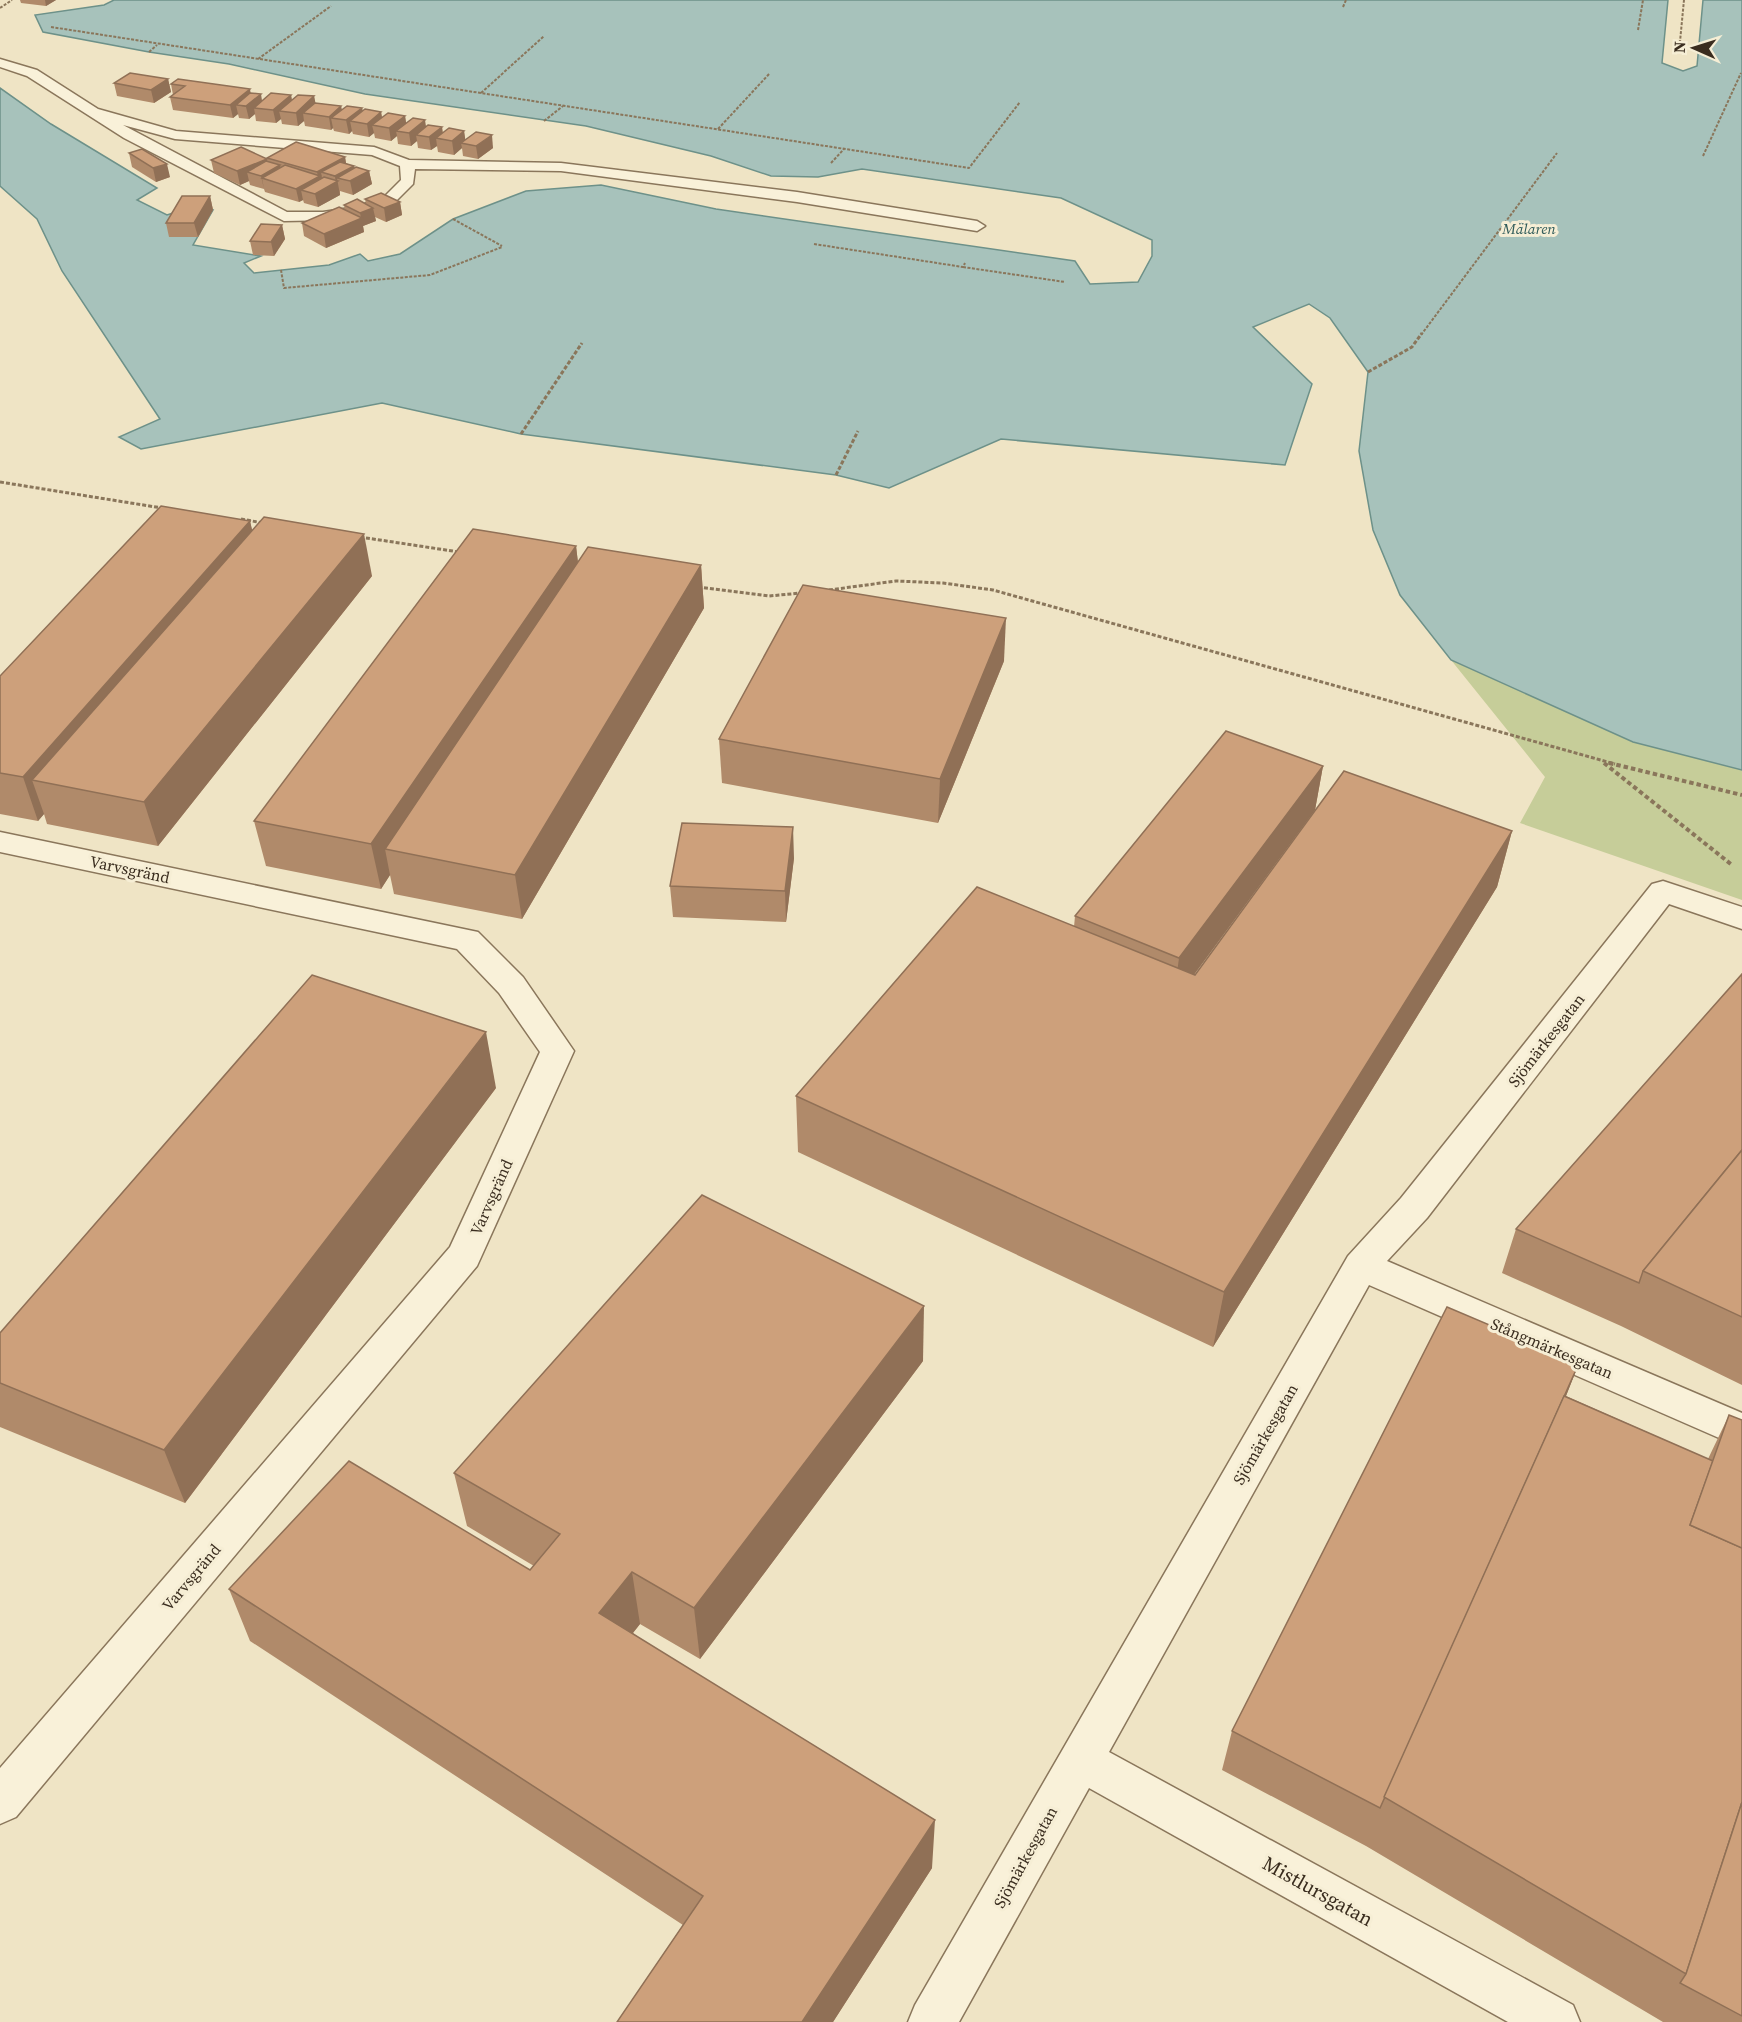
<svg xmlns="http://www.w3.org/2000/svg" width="1742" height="2022" font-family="'Source Serif 4',serif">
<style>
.green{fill:#c6cd99}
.water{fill:#a7c2bb;stroke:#6d9189;stroke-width:1.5}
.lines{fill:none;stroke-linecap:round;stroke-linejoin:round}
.lane-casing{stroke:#8a765b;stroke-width:3}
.street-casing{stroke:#8a765b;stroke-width:3}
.path-far2{stroke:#8a765b;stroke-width:2;stroke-dasharray:3 1.5;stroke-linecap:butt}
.path-far1{stroke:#8a765b;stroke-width:3;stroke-dasharray:4 2;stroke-linecap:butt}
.path{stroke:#8a765b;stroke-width:4;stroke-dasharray:4.5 3;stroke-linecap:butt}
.lane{fill:#f9f1d9;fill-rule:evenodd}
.street{fill:#f9f1d9;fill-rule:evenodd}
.wall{fill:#b08a6a}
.shaded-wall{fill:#907056}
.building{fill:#cda07b;stroke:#907056;stroke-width:1.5}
.labels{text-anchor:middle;stroke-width:6;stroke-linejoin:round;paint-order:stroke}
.far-water-label{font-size:15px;font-style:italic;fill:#2e5a59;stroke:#f6eed5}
.street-label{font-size:16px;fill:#3a2d1f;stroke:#f6eed5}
.near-street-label{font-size:20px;fill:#3a2d1f;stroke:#f6eed5}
</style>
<rect width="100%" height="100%" fill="#efe4c5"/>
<path class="green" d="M1451,660L1633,742L1742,770V900L1520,823L1545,777Z"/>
<path class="water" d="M114,0H1668L1662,63L1683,71L1697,66L1703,0H1742V770L1633,742L1451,660L1400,595L1373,530L1359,451L1368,372L1330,318L1309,304L1253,327L1312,384L1285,465L1001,439L889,488L836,475L521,434L382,403L141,449L119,437L160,419L62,271L37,219L0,186V88L51,124L157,188L137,200L167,215L185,209L213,210L193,245L261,256L244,263L254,273L329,265L360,254L368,261L400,254L453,219L526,191L601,185L716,209L1075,261L1090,284L1138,282L1152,256V240L1061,198L862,169L818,177L771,176L711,156L586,126L365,94L229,64L149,52L43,32L35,15L104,5Z"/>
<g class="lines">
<g class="lane-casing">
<path id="lane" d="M0,59L37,70L98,109L176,131L374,147L409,160L561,163L797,192L977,221L985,226L977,231L797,202L561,171L415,169L413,184L395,202L380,209L336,220L284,221L124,138L27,76L0,67ZM123,125L175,139L372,155L400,166L401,180L385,196L357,207L323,212H287Z"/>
</g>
<g class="street-casing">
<g id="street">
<path d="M0,832L478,932L523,977L574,1051L477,1266L16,1817L0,1824V1768L450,1247L540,1052L499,993L457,949L0,852Z"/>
<path d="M1663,881L1742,907V929L1669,904L1427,1218L1387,1261L1742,1413V1448L1369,1285L1109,1752L1573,2005L1580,2022H1508L1089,1788L959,2022H908L915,2005L1348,1256L1401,1198L1652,884Z"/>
</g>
</g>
<g class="path-far2">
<path d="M1343,7L1346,0"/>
<path d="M0,8L12,0"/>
<path d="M51,27L969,168L1020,102"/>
<path d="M1638,30L1643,0"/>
<path d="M149,52L157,45"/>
<path d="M1679,52L1684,0"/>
<path d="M258,59L331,6"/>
<path d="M481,93L544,36"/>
<path d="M544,121L563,106"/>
<path d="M718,129L770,73"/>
<path d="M1703,156L1741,73"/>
<path d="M831,163L844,149"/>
<path d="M453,219L502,246"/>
<path d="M814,244L963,267L965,263"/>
<path d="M963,267L1065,282"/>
<path d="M281,270L284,288L430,275L502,247"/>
<path d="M1421,335L1557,153"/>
</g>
<g class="path-far1">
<path d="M1368,372L1412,347L1422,333"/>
<path d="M521,434L582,343"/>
<path d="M836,475L858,431"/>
<path d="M0,482L162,508"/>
<path d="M241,519L263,523"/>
<path d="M360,537L459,552"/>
<path d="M698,587L769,596L801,593"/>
<path d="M829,590L896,581L943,583L993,590L1615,764"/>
</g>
<g class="path">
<path d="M1604,763L1732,865"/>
<path d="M1609,763L1742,795"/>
</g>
<use href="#lane" class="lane"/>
<use href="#street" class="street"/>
</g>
<g class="wall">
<path d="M20,0H56L46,6L21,3Z"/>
<path d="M168,79L171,92L154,103L117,96L114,83Z"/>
<path d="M171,84L251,93L262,101L291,95L292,100L314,96L315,103L341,106L342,110L362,108L363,111L381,112L382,117L405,116L406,123L426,126L442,127L443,133L464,131L465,140L493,148L478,159L463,156L462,148L454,155L438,152L437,146L431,150L418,148L417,141L411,146L398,144L397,136L391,141L375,138L374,133L369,137L353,134L352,131L349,134L334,131L333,128L331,130L305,126L304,121L298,126L282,124L281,119L276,123L256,121L255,114L249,119L239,118L238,114L233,118L173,110L170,97L173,95Z"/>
<path d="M129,153L170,177L156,182L132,167Z"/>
<path d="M345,157L346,163L355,168L369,171L372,184L353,195L340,191V195L318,207L304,203L303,200L299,202L265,192L264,189L250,185L249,181L240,185L214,173L211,160L267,159L268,162L267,158Z"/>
<path d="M210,196L213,210L198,237H169L166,223Z"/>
<path d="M365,199L400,202L402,215L386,222L375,217L376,221L363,226L364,232L326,248L304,236L302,223L345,210L344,205L366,204Z"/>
<path d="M282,225L285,239L274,256L253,255L250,241Z"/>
<path d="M250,521L252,531L372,576L158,846L47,824L44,814L38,821L0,814V676Z"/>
<path d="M576,546L578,563L701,565L704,608L522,919L394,894L390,875L381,889L266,866L254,821Z"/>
<path d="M1004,661L938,823L722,783L719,739Z"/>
<path d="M1323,766L1315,810L1194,975H1195L1512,831L1497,887L1213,1347L798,1152L796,1096L1074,927L1075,916Z"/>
<path d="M794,858L786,922L673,917L670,886Z"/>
<path d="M1742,974V1385L1621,1326L1502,1273L1516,1229Z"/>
<path d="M496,1088L185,1503L0,1427V1333Z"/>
<path d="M923,1361L700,1659L640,1624L633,1633L932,1868L833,2022H617L683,1925L250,1641L229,1589L530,1570L534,1566L467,1526L454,1473Z"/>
<path d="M1579,1363L1566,1396L1708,1459L1729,1415L1742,1420V2022H1663L1366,1846L1222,1770L1232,1731Z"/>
</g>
<g class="shaded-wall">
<path d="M45,0H56L46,6Z"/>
<path d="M168,79L171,92L154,103L151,90Z"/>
<path d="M250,89L252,101L261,94L263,107L254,108L255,114L249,119L246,107L236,105L238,114L233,118L230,105Z"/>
<path d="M291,95L293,109L279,111L281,119L276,123L273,110Z"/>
<path d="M314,96L317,110L303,113L304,121L298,126L296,113Z"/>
<path d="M341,106L343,119L331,118L333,128L331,130L329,117Z"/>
<path d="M362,108L364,121H350L352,131L349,134L346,120Z"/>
<path d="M381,112L383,125H372L374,133L369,137L367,124Z"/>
<path d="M405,116L407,129L396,131L397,136L391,141L389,128Z"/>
<path d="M425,120L427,133L416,135L417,141L411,146L409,133Z"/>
<path d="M442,127L443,140L436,138L437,146L431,150L429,137Z"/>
<path d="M464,131L466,144L461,143L462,148L454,155L452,141Z"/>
<path d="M492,135L493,148L478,159L476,146Z"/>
<path d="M345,157L347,170L354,166L356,178L369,171L372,184L353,195L350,181L337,178L340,195L318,207L315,194L336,182L335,177L321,172L323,184L301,190L303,200L299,202L296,189L318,177L317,172Z"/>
<path d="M267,159L270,171L280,165L283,179L262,178L264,189L261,176L247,172L249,181L240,185L237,171Z"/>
<path d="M167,164L170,177L156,182L153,168Z"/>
<path d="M210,196L213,210L198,237L194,223Z"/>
<path d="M400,202L402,215L386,222L384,208Z"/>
<path d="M373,208L376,221L363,226L364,232L326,248L324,234L361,218L360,213Z"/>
<path d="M282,225L285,239L274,256L271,242Z"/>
<path d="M250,521L260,563L32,780L44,814L38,821L23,777Z"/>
<path d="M364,534L372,576L158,846L144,802Z"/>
<path d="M576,546L581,588L385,849L390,875L381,889L371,844Z"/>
<path d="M701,565L704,608L522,919L515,875Z"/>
<path d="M1006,618L1004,661L938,823L940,779Z"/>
<path d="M1323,766L1315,810L1173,1003L1179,958Z"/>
<path d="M793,827L794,858L786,922L785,891Z"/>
<path d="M1512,831L1497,887L1213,1347L1224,1292Z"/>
<path d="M486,1032L496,1088L185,1503L164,1450Z"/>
<path d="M924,1306L923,1361L700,1659L694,1608Z"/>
<path d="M1579,1363L1562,1406L1387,1799Z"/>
<path d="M632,1572L640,1624L608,1664L599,1613Z"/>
<path d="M935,1820L932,1868L833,2022H802Z"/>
</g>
<g class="building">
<path d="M130,73L168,79L151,90L114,83Z"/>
<path d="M178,79L250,89L230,105L170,97L185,86L171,84Z"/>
<path d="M250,93L261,94L246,106L236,105Z"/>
<path d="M271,93L291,95L273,110L254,108Z"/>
<path d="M298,95L314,96L296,113L279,111Z"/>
<path d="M315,103L341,106L329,117L303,113Z"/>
<path d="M347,106L362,108L346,120L331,118Z"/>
<path d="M365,109L381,112L367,124L350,121Z"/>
<path d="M388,113L405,116L389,128L372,125Z"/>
<path d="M413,118L425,120L409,133L396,131Z"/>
<path d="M428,125L442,127L429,137L416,135Z"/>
<path d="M449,128L464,131L452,141L436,138Z"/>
<path d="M476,132L492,135L476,146L461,143Z"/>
<path d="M296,142L345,157L317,172L267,158Z"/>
<path d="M241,147L267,159L237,171L211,160Z"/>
<path d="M142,149L167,164L153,168L129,153Z"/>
<path d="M266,161L280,165L261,176L247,172Z"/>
<path d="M340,162L354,166L335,176L321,172Z"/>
<path d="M285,165L320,176L296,189L262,178Z"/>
<path d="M356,167L369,171L350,181L337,178Z"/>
<path d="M324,177L338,181L315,194L301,190Z"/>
<path d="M381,193L400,202L384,208L365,199Z"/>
<path d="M182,196H210L194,223H166Z"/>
<path d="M357,199L373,208L360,213L344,205Z"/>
<path d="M339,207L362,218L324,234L302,223Z"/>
<path d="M261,224L282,225L271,242L250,241Z"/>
<path d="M161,506L250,521L23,777L0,773V676Z"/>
<path d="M264,517L364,534L144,802L32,780Z"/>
<path d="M473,529L576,546L371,844L254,821Z"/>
<path d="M588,547L701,565L515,875L385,849Z"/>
<path d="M803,585L1006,618L940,779L719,739Z"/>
<path d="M1226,731L1323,766L1179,958L1075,916Z"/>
<path d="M1344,771L1512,831L1224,1292L796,1096L977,887L1195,975Z"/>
<path d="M682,823L793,827L785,891L670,886Z"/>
<path d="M1742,974V1150L1643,1271L1639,1283L1516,1229Z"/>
<path d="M312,975L486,1032L164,1450L0,1383V1333Z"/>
<path d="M1742,1150V1317L1643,1271Z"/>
<path d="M702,1195L924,1306L694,1608L632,1572L599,1613L935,1820L802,2022H617L703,1896L229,1589L349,1461L530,1570L560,1534L454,1473Z"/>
<path d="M1447,1307L1579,1363L1380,1808L1232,1731Z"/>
<path d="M1564,1396L1713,1461L1690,1525L1742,1548V1802L1686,1974L1384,1797Z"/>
<path d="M1729,1415L1742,1420V1548L1690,1525Z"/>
<path d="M1742,1802V2016L1680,1983L1686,1974Z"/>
</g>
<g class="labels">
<g class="far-water-label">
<text x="1529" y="234">Mälaren</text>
</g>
<g class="street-label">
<text transform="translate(130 869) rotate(12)" y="6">Varvsgränd</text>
<text transform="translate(1546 1040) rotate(-52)" y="6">Sjömärkesgatan</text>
<text transform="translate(491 1197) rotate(-66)" y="6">Varvsgränd</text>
<text transform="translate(1552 1348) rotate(23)" y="6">Stångmärkesgatan</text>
<text transform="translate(1265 1434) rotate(-60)" y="6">Sjömärkesgatan</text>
<text transform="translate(191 1577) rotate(-50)" y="6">Varvsgränd</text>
<text transform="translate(1025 1857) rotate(-61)" y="6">Sjömärkesgatan</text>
</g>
<g class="near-street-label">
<text transform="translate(1318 1891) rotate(29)" y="7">Mistlursgatan</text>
</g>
</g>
<g transform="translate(1694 48) rotate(273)" stroke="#f6eed5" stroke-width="4.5" paint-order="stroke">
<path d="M0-4.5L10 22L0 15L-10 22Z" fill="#3a2d1f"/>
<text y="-9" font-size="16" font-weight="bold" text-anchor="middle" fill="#3a2d1f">N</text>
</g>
</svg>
